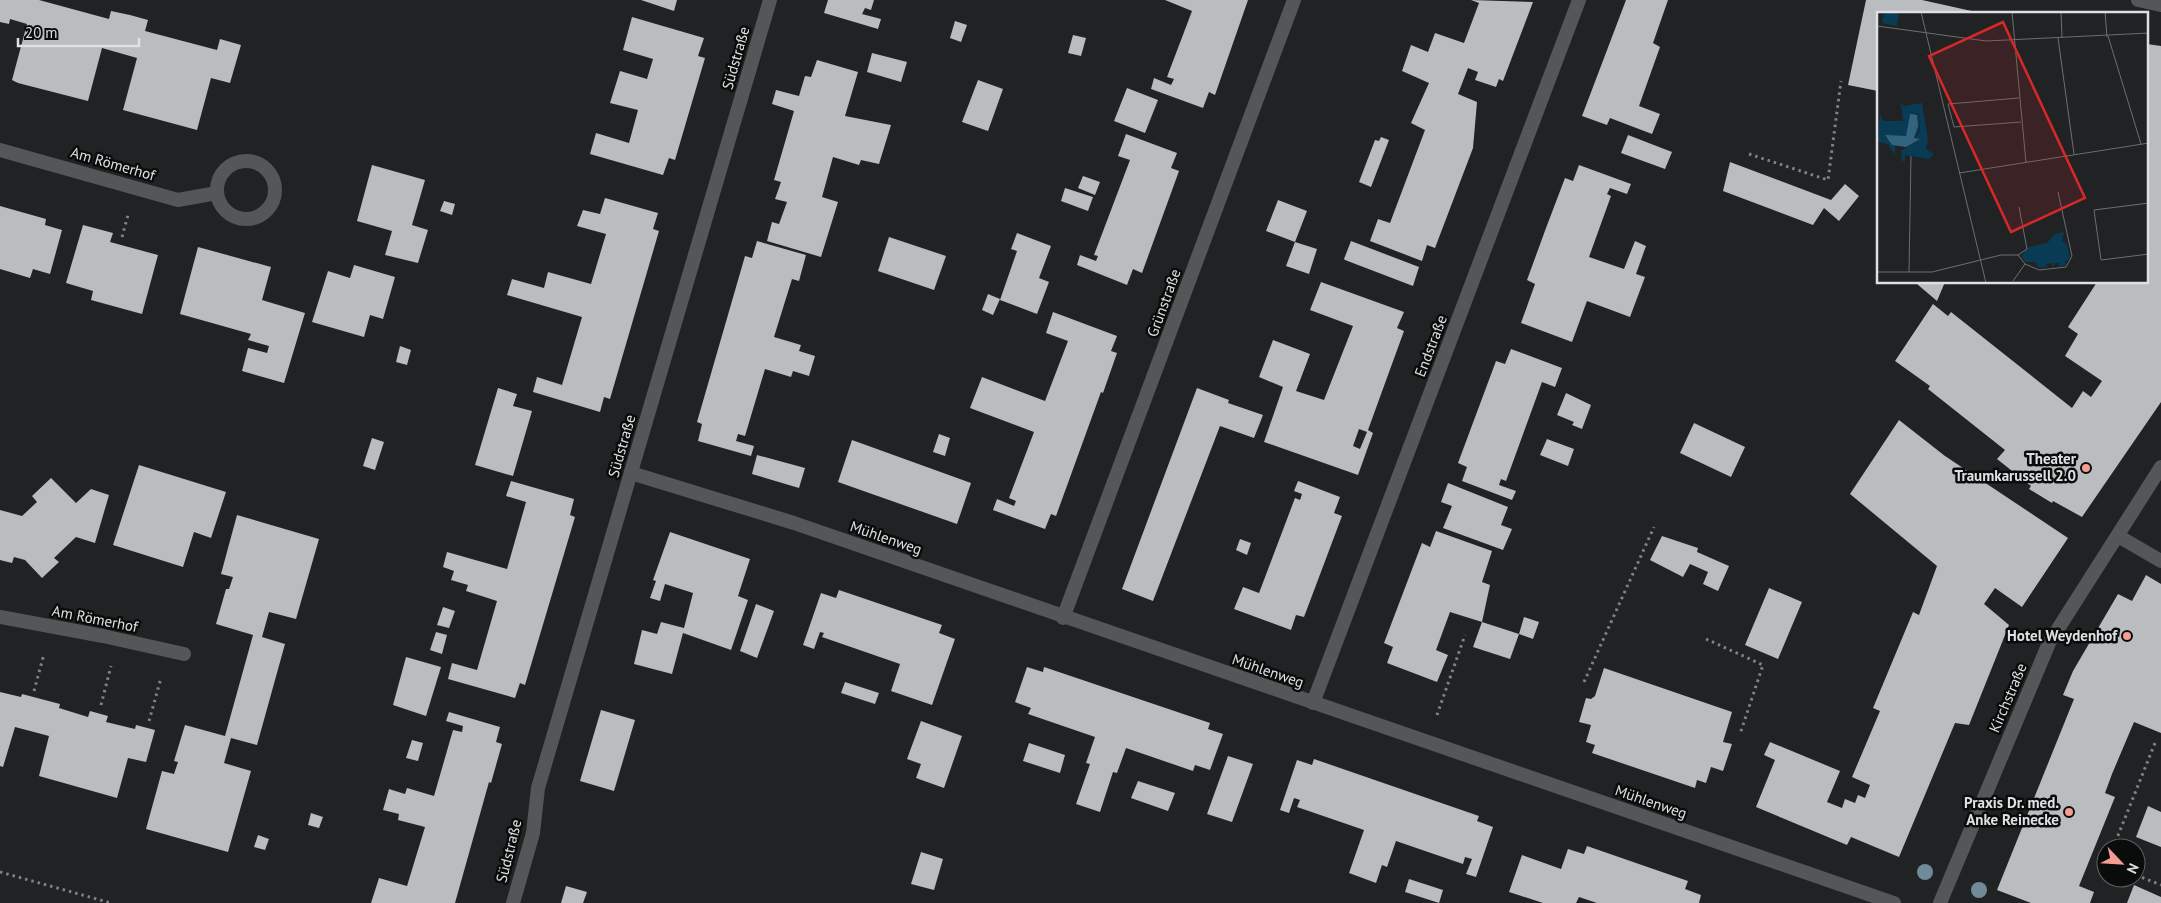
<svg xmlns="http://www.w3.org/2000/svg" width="2161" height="903" font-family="'PT Sans',sans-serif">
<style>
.building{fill:#b9bdbf;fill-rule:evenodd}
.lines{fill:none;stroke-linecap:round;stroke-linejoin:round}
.path{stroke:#808283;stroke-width:3;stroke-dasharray:2.5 4;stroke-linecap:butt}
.service{stroke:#545657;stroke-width:14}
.minor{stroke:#545657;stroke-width:14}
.tree{fill:#718a9a}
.poi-dot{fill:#f59c94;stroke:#0a0c0c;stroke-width:2}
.labels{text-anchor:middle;stroke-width:5;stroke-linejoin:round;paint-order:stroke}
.street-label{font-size:15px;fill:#dee0e1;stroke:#0a0c0c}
.poi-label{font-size:15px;font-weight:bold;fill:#dee0e1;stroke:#0a0c0c;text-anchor:end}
.inset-road{fill:none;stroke:#6c6e70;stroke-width:1}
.view{fill:#d62828;fill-opacity:0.15;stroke:#d62828;stroke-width:2.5}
.inset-edge{fill:none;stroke:#dee0e1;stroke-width:2.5}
</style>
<rect width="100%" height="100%" fill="#202224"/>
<g class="building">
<path d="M0,0H39L109,19L111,11L130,15L148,20L145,31L217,50L220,39L241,45L230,83L211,78L197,130L123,110L137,58L102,48L88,101L18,83L12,80L27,24L10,19L9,24L0,22Z"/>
<path d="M641,0H677L674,11Z"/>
<path d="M828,0H874L871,10L865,8L862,14L881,19L878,29L824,13Z"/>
<path d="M1165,0H1248L1215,95L1209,92L1203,108L1151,89L1154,78L1171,85L1174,79L1167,77L1192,11Z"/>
<path d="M1471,0L1533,2L1503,81L1499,79L1496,87L1475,80L1478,72L1468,68L1458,94L1477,102L1473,148L1435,248L1427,245L1422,261L1370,241L1378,219L1390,223L1425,130L1411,123L1429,83L1402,71L1411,45L1428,52L1435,33L1464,43L1479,3Z"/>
<path d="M1626,0H1668L1653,43L1660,47L1639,106L1660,114L1652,134L1610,118L1607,125L1582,116Z"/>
<path d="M1866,0H1922L1985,14H1878V91L1848,85Z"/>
<path d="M632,17L704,38L698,56L705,58L675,160L669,158L663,175L590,154L596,133L629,143L638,110L610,103L620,71L647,79L653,59L623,50Z"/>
<path d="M955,21L967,25L961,42L950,38Z"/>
<path d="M1073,35L1086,38L1081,56L1068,53Z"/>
<path d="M2147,44L2161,46V402L2082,517L2053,501L2052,503L2029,489L2031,486L1997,459L2005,450L1928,389L1930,386L1895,361L1933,304L1948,316L1951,312L2072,408L2083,391L2091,397L2102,381L2065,356L2078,334L2068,327L2097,282H2147Z"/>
<path d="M872,53L907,62L901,82L867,72Z"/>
<path d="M817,60L858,72L845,116L891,125L879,164L861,160L859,165L833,157L822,197L838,202L821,257L767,241L772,222L779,224L787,202L775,199L781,182L774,180L794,111L772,104L776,90L799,96L805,76L811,77Z"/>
<path d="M978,80L1003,89L988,131L962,122Z"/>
<path d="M1127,88L1158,100L1145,133L1114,121Z"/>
<path d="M1126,134L1177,153L1171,168L1179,171L1142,273L1133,269L1127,285L1077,265L1080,255L1096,261L1098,256L1094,255L1130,160L1118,156Z"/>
<path d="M1628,135L1672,152L1665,169L1621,153Z"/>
<path d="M1381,137L1389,140L1371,187L1359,182L1375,140L1379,141Z"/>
<path d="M1730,162L1831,200L1845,184L1859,196L1839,221L1824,208L1813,225L1723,191Z"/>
<path d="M372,165L425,180L412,225L428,230L418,263L385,255L392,231L357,221Z"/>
<path d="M1579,165L1631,184L1627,194L1610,188L1607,194L1611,196L1589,257L1624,269L1635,241L1646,246L1636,274L1645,277L1630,317L1587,301L1572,342L1521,323L1535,284L1527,280L1546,228L1565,178L1573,181Z"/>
<path d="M1083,176L1100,182L1095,195L1078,188Z"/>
<path d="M1065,188L1093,197L1088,211L1061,201Z"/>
<path d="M605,198L658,213L653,229L659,231L610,399L604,397L600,412L533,392L537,377L562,385L582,317L507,295L512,279L544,288L548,272L591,284L606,234L577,226L583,210L600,214Z"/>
<path d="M1278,200L1307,211L1295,242L1317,249L1309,274L1286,266L1295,242L1266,231Z"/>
<path d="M444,201L455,204L452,215L440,211Z"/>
<path d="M0,206L46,219L45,225L62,230L50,274L33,269L30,278L0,269Z"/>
<path d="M83,225L113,233L110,242L158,255L142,314L91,300L93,291L66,283Z"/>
<path d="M1017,233L1051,246L1039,278L1049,282L1037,314L1000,300L1017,251L1011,249Z"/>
<path d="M889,237L946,256L934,290L878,271Z"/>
<path d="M757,241L806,255L799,281L792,279L774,337L801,345L799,351L815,356L809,376L793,371L791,377L765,369L745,436L738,434L736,441L754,446L751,456L698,441L702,424L697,422L745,256L752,258Z"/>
<path d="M1351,241L1419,267L1413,286L1345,260L1344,259Z"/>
<path d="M198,247L271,267L262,300L305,313L284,383L242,371L248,348L267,353L269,346L248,340L251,334L180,314Z"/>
<path d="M354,265L395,277L383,319L370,315L364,337L312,322L328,271L350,278Z"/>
<path d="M1321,282L1404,312L1397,328L1404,331L1368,430L1373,433L1358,475L1264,442L1283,387L1259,377L1273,340L1310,354L1296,391L1324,400L1353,326L1310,310ZM1359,429L1367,432L1360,449L1353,446Z"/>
<path d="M1918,282H1945L1937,301L1917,284Z"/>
<path d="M988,294L1000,299L993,315L982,310Z"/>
<path d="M1053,312L1117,336L1111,351L1117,353L1103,393L1101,392L1056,516L1051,514L1045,529L993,510L997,499L1014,506L1016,501L1009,498L1034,432L970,408L982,377L1045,401L1068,341L1046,333Z"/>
<path d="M400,346L411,350L407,365L396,362Z"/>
<path d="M1511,349L1562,368L1555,387L1542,382L1506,481L1501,479L1499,485L1516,491L1512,500L1462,481L1467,467L1458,463L1496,361L1505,364Z"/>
<path d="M498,388L517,394L513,406L532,411L513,476L475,465Z"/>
<path d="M1197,388L1229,400L1228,403L1263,415L1254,438L1220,426L1153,601L1122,589Z"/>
<path d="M1566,393L1591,405L1582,429L1572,425L1574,422L1557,415Z"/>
<path d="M1899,420L1945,456L2068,538L2022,607L1995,588L1984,604L2009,625L1969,725L1955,723L1899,857L1851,837L1847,845L1756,807L1775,760L1764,755L1770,742L1840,771L1827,802L1842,808L1845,799L1855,803L1858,795L1865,798L1870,785L1852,777L1880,711L1873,708L1913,612L1919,615L1937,566L1850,494Z"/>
<path d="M1694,423L1745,447L1731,477L1680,453Z"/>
<path d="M939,434L950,438L945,456L933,452Z"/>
<path d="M372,438L384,442L375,470L363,466Z"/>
<path d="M1547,439L1574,449L1568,466L1540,455Z"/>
<path d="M852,440L971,483L957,524L838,482Z"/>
<path d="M757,455L805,468L799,488L752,474Z"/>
<path d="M139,465L226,492L211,538L194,532L183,567L113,545Z"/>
<path d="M51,478L76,503L91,489L109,495L95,543L76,537L54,558L59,562L42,578L25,560L14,557L12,563L0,560V510L22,516L37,502L32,496Z"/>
<path d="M511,481L574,499L570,515L575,517L525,685L520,683L515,698L448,679L452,663L477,670L497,601L466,591L468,585L451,580L454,571L443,567L447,552L507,569L526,502L506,496Z"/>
<path d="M1298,481L1340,497L1334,513L1342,516L1304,617L1296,615L1291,630L1234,609L1243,587L1259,593L1295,498L1300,500L1302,494L1294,491Z"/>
<path d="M1448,483L1508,507L1501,525L1512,529L1503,550L1443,528L1452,506L1441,502Z"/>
<path d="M237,515L319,539L296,619L269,612L262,637L285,644L257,745L231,738L224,763L251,771L228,852L146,829L162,771L174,774L178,762L174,761L185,725L225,736L253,635L216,624L226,589H229L233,577L221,574Z"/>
<path d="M1436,531L1492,551L1482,582L1490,585L1482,622L1450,612L1436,650L1448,655L1437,682L1387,663L1393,647L1384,643L1422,543L1430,547Z"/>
<path d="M670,532L750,559L738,596L748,600L731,650L683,633L672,674L634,664L642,630L657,634L661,622L684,628L693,593L665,584L660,601L650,598L656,581L653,580Z"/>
<path d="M1662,536L1698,548L1697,552L1729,566L1718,591L1703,584L1708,572L1690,564L1683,577L1650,560Z"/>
<path d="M1240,539L1251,543L1247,555L1236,550Z"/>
<path d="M2146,575L2161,584V733L2134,722L2112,774L2105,793L2115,797L2079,886L2094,892L2090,903H2031L1997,890L2074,699L2063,695L2073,671L2118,594L2132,601Z"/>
<path d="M1769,588L1802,602L1778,659L1745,645Z"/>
<path d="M839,590L942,625L939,633L955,639L932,705L891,691L900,664L822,637L824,633L820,632L814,649L803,645L821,593L836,598Z"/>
<path d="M756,604L774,611L757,658L740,651Z"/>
<path d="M443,607L455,611L449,628L437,625Z"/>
<path d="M1524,617L1539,622L1533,639L1519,634Z"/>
<path d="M1482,622L1519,634L1510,659L1473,647Z"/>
<path d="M436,632L447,635L442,654L430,650Z"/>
<path d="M406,657L441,667L426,716L393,705Z"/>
<path d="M1027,667L1043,672L1044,667L1210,723L1208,729L1223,734L1210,770L1195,765L1193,771L1126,748L1117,773L1113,772L1100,812L1076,804L1090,764L1086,763L1095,737L1028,714L1031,708L1015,702Z"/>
<path d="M1604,668L1732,712L1723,742L1732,744L1723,771L1711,767L1706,783L1697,780L1695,788L1592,753L1595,745L1586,742L1591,725L1579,722L1586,698L1591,699L1595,696Z"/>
<path d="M845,682L879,693L875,704L841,693Z"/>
<path d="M0,692L21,697L22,694L60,704L59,708L88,717L90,711L108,716L106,722L135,729L136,725L155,730L146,762L128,758L117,798L39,776L49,736L15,727L3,767L0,766Z"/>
<path d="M601,710L635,720L614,791L580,781Z"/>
<path d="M449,712L500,727L496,742L502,744L491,783L489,782L455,903H371L379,878L407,886L425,827L398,820L399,814L383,810L389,789L405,794L407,788L434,796L453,730L462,732L463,726L446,721Z"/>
<path d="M921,721L962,736L944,788L916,778L921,764L907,759Z"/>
<path d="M412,740L423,743L418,761L406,758Z"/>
<path d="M1029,743L1065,755L1060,773L1023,761Z"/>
<path d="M1228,756L1253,764L1232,822L1207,814Z"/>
<path d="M1314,759L1479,816L1477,821L1493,827L1476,877L1466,874L1472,859L1465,857L1463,864L1396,841L1387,867L1382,865L1376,883L1349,873L1364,830L1297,807L1300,800L1294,798L1289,813L1280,810L1297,760L1312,765Z"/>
<path d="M1138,781L1175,793L1168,811L1131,798Z"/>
<path d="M2148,806L2161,812V847L2136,837Z"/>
<path d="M311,813L323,817L319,828L308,825Z"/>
<path d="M258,835L269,839L265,850L254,847Z"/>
<path d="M1587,846L1688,881L1685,889L1701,895L1699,903H1597L1579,897L1576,903H1543L1509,892L1522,855L1561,869L1568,849L1584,854Z"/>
<path d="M921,852L943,859L934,890L911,884Z"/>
<path d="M1409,879L1443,890L1439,903L1405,892Z"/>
<path d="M2134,885L2161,897V903H2127Z"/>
<path d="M566,886L587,892L583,903H561Z"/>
</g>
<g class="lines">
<g class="path">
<path d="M1749,154L1828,180L1841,81"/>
<path d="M122,237L128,215"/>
<path d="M1706,639L1763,665L1740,734"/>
<path d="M1584,682L1654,527"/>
<path d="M34,691L44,654"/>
<path d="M101,705L111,666"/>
<path d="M1437,715L1465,635"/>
<path d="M149,721L161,678"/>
<path d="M2113,848L2155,743"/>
<path d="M0,872L111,903"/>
<path d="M2136,875L2161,885"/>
</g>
<path class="service" d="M2118,536L2161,561"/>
<g class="minor">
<path d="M2138,0L2161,5"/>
<path d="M0,150L178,200L217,193"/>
<circle cx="246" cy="190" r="29"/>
<path d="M631,473L794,523L1894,903"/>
<path d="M0,617L103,636L184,654"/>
<path d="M1063,618L1294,0"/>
<path d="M1313,703L1579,0"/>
<path d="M513,903L533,833L538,788L770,0"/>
<path d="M1940,903L2049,643L2161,467"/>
</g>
</g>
<g class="tree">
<circle cx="1925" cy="872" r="8"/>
<circle cx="1979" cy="890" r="8"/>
</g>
<g class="poi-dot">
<circle cx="2086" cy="468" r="5"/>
<circle cx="2127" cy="636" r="5"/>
<circle cx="2069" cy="812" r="5"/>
</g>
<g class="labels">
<g class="street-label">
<text transform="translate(736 58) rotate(-74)" y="5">Südstraße</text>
<text transform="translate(113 164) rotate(16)" y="5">Am Römerhof</text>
<text transform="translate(1164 303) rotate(-70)" y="5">Grünstraße</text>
<text transform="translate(1431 346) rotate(-69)" y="5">Endstraße</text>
<text transform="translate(622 446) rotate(-74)" y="5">Südstraße</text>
<text transform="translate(886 538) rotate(19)" y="5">Mühlenweg</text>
<text transform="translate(95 619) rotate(11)" y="5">Am Römerhof</text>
<text transform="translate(1268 671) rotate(19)" y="5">Mühlenweg</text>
<text transform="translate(2008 698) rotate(-67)" y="5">Kirchstraße</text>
<text transform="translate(1651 802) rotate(19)" y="5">Mühlenweg</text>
<text transform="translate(509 851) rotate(-76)" y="5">Südstraße</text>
</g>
<g class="poi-label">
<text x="2076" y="464">Theater<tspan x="2076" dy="17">Traumkarussell 2.0</tspan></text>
<text x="2117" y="641">Hotel Weydenhof</text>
<text x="2059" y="808">Praxis Dr. med.<tspan x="2059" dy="17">Anke Reinecke</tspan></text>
</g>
</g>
<g transform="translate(1877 12)">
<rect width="271" height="271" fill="#202224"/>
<path d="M7,0H22L20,14L5,11ZM24,91L27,94L45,91L51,127L49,137L57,142L52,147L28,143V149H25L24,139L42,127L38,126L43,119L42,102L30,99L42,103V118L37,126L41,106L33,102L29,124L8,125L18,132V144L11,132L1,130L3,102L6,109H26ZM187,220L185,229L190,232L193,246L188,250L189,253L182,255V251H178L176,255L174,251L169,252L170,255L162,256L158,250H148L144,244L152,235L170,231L178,222Z" fill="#093c54"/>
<path d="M33,102L40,103L41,114L37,126L43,127L29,135L15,133L8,123L29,124Z" fill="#33647f"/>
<path class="inset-road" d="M44,0L109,271M135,0L149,151M184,0L185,26M228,0L230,25M0,14L109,29L272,21M231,24L264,132M181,26L197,142M142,86L71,92L77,115L144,110M82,161L272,131M272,191L217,198L224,248L272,242M141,243L150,237L142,195M0,260H55L124,243H141L148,252L162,258L189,255L195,244L181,180M32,260L34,144M136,269L148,252"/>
<path class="view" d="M126,10L208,186L134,220L52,44Z"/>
<rect width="271" height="271" class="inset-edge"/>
</g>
<g transform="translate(2121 863) rotate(115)"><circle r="24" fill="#0a0c0c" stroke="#5f6161"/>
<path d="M0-4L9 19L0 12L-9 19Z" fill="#f59c94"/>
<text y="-8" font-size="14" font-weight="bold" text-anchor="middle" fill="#dee0e1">N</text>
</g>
<path d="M18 38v8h121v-8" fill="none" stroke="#dee0e1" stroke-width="2.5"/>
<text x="25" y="38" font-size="15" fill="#dee0e1" stroke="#0a0c0c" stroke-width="4" paint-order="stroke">20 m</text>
</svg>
